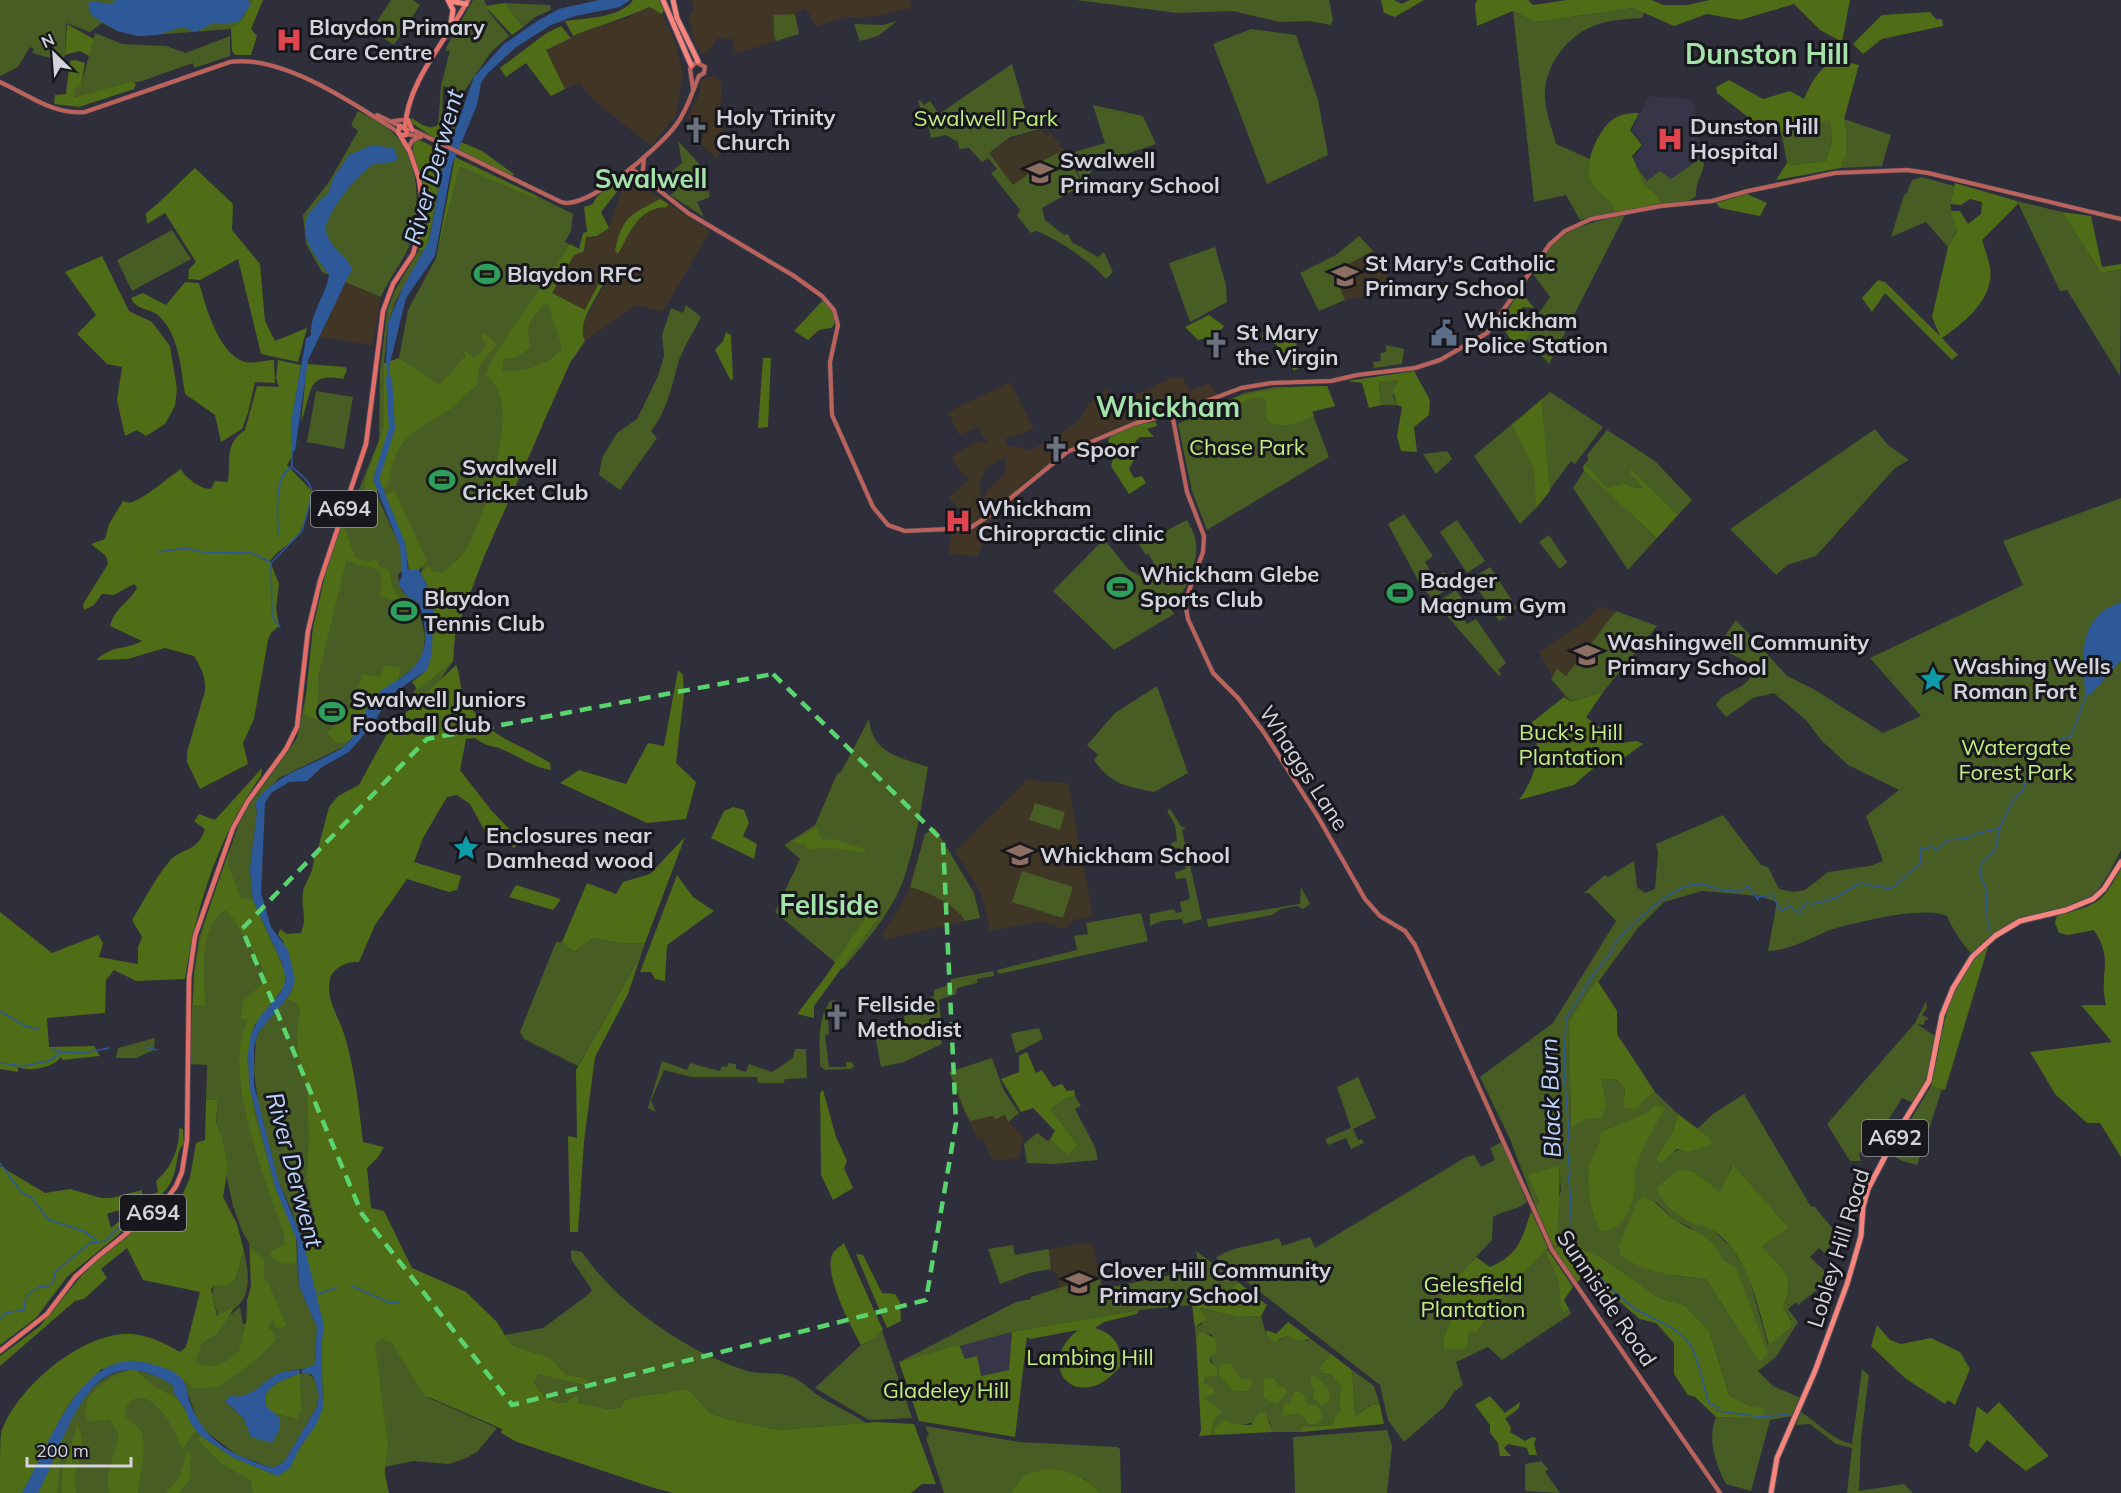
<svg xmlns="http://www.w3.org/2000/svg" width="2121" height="1493" font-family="Mulish,sans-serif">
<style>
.commercial{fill:#413526}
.built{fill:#373649}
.education{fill:#3f3625}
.green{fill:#475d23;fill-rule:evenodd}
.forest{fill:#4f6c17;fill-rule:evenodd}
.water{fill:#2e5999}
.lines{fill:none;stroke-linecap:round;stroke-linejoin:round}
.stream{stroke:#2e5999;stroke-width:1.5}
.river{stroke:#2e5999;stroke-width:6}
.secondary-casing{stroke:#4d4c58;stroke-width:5}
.primary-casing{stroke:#4d4c58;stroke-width:6}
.highway-casing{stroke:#4d4c58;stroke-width:7}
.secondary{stroke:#bd625b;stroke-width:4}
.primary{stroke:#e36d67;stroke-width:4.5}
.highway{stroke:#f6857d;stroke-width:5}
.marked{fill:none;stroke:#5ad56e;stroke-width:4.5;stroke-dasharray:12 8;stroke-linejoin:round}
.labels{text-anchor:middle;stroke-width:6;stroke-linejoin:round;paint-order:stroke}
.shield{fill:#17171d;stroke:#9b9ba2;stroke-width:1.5}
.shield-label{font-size:21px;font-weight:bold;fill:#d3d3db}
.poi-label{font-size:22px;font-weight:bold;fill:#d3d3db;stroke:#17171d;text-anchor:start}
.park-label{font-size:22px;fill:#c2ee81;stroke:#17171d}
.street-label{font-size:22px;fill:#d3d3db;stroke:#17171d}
.water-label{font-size:24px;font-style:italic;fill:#bcd5fa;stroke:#17171d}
.quarter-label{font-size:26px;font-weight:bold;fill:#a4e2a9;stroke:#17171d}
.district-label{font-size:28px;font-weight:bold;fill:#a4e2a9;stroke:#17171d}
</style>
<rect width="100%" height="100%" fill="#2f2e3b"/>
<g class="commercial">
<path d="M692,0H910L912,8L878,16L841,18L816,27L806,8L795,14L799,34L735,54L733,39L718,38L705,55L695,45L691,28L688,16L694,12Z"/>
<path d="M649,7L662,14L674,39L683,73L676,115L651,146L592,99L580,83L565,89L546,50L597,25L624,19Z"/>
<path d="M713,76L722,82L720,111L725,139L717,159L699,142L707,129L687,118L698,97L702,79Z"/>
<path d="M637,182L710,231L663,312L636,305L585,341L581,333L583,324L609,276L608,265L585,311L552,294L574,255L584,251L586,237L597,236L609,228L624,183Z"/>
<path d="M346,282L381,297L372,345L319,337Z"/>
<path d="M1173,377L1183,378L1190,391L1210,383L1217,395L1179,409L1152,414L1070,449L981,529L987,536L977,556L948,554L954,515H963L967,521L990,505L985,500L986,491L1005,474V449L1012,446L1031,450L1054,438L1079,421L1088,405L1107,389L1115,401L1142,392Z"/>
</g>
<g class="built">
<path d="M1649,96L1688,99L1695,106L1696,119L1699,124L1698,134L1704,156L1671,179L1648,181L1632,160L1644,144L1632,130Z"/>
<path d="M1012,1332L1009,1370L980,1376L977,1356L965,1359L959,1345Z"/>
</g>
<g class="education">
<path d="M1042,129L1044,135L1050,132L1064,150L1083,185L1024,202L988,153L1010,139Z"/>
<path d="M1359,236L1377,256L1390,279L1371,293L1357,299L1356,296L1319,311L1300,273L1336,255Z"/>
<path d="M1010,382L1034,429L1005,439L1009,450L1006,451V456L986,468L979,485L982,498L989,507L969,523L949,497L970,479L962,474L951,456L979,441L988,445L978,427L959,435L948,412Z"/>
<path d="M1599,606L1657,626L1604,691L1564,697L1539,652L1589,618Z"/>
<path d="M1027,780L1068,783L1093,916L1074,920L1066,929L1041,922L990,931L981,893L955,851Z"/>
<path d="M935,828L974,893L980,918L886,939L883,934L908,893L925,834Z"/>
<path d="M992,1058L1003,1089L1019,1113L1009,1122L1023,1137L1019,1159L993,1160L982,1138L978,1140L958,1099V1091L949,1072Z"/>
<path d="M1092,1242L1105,1304L1031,1297L1059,1287L1057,1275L1052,1270L1049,1249Z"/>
</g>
<g class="green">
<path d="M0,0H259L251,19L231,29L138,36L117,31L102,23L90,32L66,23L65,55L62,61L32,53L34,49L30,47L18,67L0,76Z"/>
<path d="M391,0H413L420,5L394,45L371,30Z"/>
<path d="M473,0H484L489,12L509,36L491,52L463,93L443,86L442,125L438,126L441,86L450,50L446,51V48Z"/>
<path d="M1076,0H1329L1333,19L1331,25L1309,21L1279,22L1233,11L1177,13Z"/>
<path d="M505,3L550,5L551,10L535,17L523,27Z"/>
<path d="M1633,8L1644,12L1642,18C1625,19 1606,20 1591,27C1565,38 1543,69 1545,98C1546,113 1552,129 1556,144L1590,159L1588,169L1611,200L1615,212L1580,220L1566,195L1534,202L1513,11L1535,22Z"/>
<path d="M795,14L799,34L776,41C772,31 775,24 773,15Z"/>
<path d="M897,21L878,36L860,41L854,24L883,25Z"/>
<path d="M1251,29L1296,35L1318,100L1328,155L1267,184L1213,44Z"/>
<path d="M95,33L122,44L166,46L186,53L230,36V56L194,68L193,63L142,81L74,97V90L81,85Z"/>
<path d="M1012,64L1028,120L1045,117L1048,127L1010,137L989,153L1013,185L1031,172L1029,168L1064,150L1083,185L1042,208L1045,220L1064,235L1068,234L1072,242L1098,257L1104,252L1113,272L1106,279C1091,262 1058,239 1036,231L1031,233L1017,216L1020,210L991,173L997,169L988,158L982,162L969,148L959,149L958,142L946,135L931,138L926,118L923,117L918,101L920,100L924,105L930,101L939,114Z"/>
<path d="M1093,105L1143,116L1156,144L1091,166L1092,171L1083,183L1068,154L1105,143Z"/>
<path d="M358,111C372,118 386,125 397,137C419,160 422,216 410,244C402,263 389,278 381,297L322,272L306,244L303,215L329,182L358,131L351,125Z"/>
<path d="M1830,119L1832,142L1826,161L1791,165L1787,163L1781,132Z"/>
<path d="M1844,119L1891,135L1882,166L1841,168V162L1846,156L1847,134Z"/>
<path d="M419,140L446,153L429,241L396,301L388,323L384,363L387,430L374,489L400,546L404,569L398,574C398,587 404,597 417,600L425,636L423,656L418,665L398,680L345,746L279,778L255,803L257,812L250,869L253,900L282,963L254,1026L249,1085L296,1237L299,1286L317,1327L315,1365C304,1371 292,1369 281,1373C260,1380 257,1400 230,1397L225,1401L244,1419L251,1437L274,1413L266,1393L276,1383L306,1372L315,1379L319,1396L317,1407L284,1462L272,1468L237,1455L200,1427L183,1381C166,1360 125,1369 101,1369L22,1493H0C0,1476 0,1449 1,1433C18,1388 81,1331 131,1334C154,1336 163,1345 183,1353L240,1307L243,1324L246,1323L247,1301L251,1286L249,1243L242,1231L233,1206L216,1127L218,1099L206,1100L207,1065L189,1064L194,972L199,937L238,826L248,806L297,738L307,690L313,628L329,558L342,522L360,487L379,440L380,370L387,311L395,290L423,243L424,192L412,149L414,143Z"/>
<path d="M678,141L703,168L710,197L697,202L704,217L670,195L676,191L670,181L663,185L659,183L682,163Z"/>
<path d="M1704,156C1706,172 1695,180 1696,196L1687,202L1662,204L1655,193L1645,186L1637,167L1647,181L1660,171L1671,179Z"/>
<path d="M460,167L535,199L541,198L573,214L571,231L565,242L582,252L574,255L552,293L585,311L536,441L485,554L455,633L453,661L439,682L324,911L344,1238L466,1292L429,1398L497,1428L477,1452L464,1459L449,1464L413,1461L385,1467L386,1487L389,1493H38C64,1436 91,1331 174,1386V1393L210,1442L273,1475L297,1452L318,1418L322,1341L293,1214L278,1180L258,1103L254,1071L256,1039L263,1023L283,1003L309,942L302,903L303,890L312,871L314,856L343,823L412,707L411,695L419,684L432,653V596L421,573L422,567L413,565L382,488L386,453L477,360L463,351L465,356L440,386L399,358L408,310L436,258Z"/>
<path d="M1922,177L1954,186L1950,204L1957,230L1948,247L1926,222L1891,237L1904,195L1907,193L1912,180Z"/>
<path d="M2017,201L2062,212L2101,273L2121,269L2120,376L2067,290L2060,291Z"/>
<path d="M1625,215L1549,364L1526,339L1539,313L1550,297L1533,274C1541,265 1544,254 1551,246C1569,226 1600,220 1625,215Z"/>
<path d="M172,230L191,259L132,291L117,260Z"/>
<path d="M1359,236L1373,251L1343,267L1351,283L1340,289L1345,300L1319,311L1300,273L1336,255Z"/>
<path d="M1215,247L1226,285L1227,302L1190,322L1169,263Z"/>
<path d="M686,305L701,317C694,332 681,350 677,367C671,390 666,412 651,431L657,438L620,490L599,475L602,458L617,433L637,419L658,376L664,356L662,335L671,308L683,313Z"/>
<path d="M1386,345L1404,349L1402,364L1374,368L1373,362L1381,361L1380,353L1386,352Z"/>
<path d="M1386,379L1396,380L1398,383L1393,396L1397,405H1381L1379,382Z"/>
<path d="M1327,386L1335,406L1312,412L1329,457L1207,530L1192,491L1178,424L1244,393L1276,387Z"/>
<path d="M316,391L353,397L344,449L307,442Z"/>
<path d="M1550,392L1603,427L1575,464L1571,461L1536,508L1520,524L1474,456Z"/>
<path d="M1875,429L1888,445L1909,460L1895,468L1816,556L1787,565L1776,575L1730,529Z"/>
<path d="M1607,430L1655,461L1692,500L1678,515L1632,470L1634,478L1644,488L1632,487L1624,483L1608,488L1586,465L1583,466L1588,460L1587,455Z"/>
<path d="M1447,451L1452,459L1436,474L1423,454Z"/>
<path d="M1584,471L1657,538L1628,570L1573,488Z"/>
<path d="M2121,498V850C2113,865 2105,885 2091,896C2072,911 2043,911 2021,919C2002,926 1986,940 1972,954C1965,948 1950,925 1947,916C1926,905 1857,922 1833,929C1811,937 1793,950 1768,951L1777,902L1759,896L1702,891L1664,902L1638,928L1569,1022L1571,1128L1602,1092L1600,1079H1617L1625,1090L1623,1108L1641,1102L1655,1092L1678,1114L1673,1131L1656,1159L1710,1138L1697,1129L1713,1114L1744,1094L1811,1207L1814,1206L1838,1235L1825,1253L1819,1248L1810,1257L1827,1273L1828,1281L1798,1305L1796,1302L1788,1309L1798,1322L1776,1357L1758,1371L1773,1386L1801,1398L1793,1416L1770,1420L1751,1491L1726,1484C1715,1464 1707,1438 1716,1417L1761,1419L1749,1406L1729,1395L1709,1330L1684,1305L1659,1298L1601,1257L1580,1249L1571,1240L1567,1251L1560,1248L1554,1249L1553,1246L1557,1244V1203L1561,1191L1559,1167L1527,1175L1539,1202L1536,1208L1510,1139L1480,1077L1553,1023L1616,921L1589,893H1584L1605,875L1608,877L1634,861L1637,887L1645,893L1655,889L1658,852L1656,844L1723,815L1761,865L1768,867L1779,889L1794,892L1805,890L1828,872L1870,866L1883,861L1866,816L1899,790L1848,765L1821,740L1806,720L1774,693L1753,698L1726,717L1716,705C1723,689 1751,690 1753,669L1747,662L1717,647L1736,620L1787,676L1815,690L1883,733L1921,716L1870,658L2023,585L2003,541ZM1732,1166L1789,1228L1762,1246C1782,1268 1797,1276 1783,1307L1792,1321L1768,1345L1748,1274L1732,1248L1713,1230L1694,1172L1720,1193ZM1655,1201L1675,1220L1690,1227L1722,1260L1759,1362L1706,1279L1676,1276Z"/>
<path d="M1404,514L1433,556L1425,562L1431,572L1421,586L1388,524Z"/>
<path d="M1187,520C1191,528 1195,534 1196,542C1199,562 1184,596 1170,608L1174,614L1114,650L1053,591L1104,539L1129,570L1146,579L1156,568L1149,554L1146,555L1139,545Z"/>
<path d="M1457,520L1485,561L1467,573L1440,532Z"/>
<path d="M1549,535L1567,562L1560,569L1539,542Z"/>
<path d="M1490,567L1517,608L1499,621L1471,579Z"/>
<path d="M1432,572L1435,578L1444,572L1453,585L1433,599L1422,587Z"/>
<path d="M1456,590L1465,603L1457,610L1467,624L1476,619L1506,663L1498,670L1501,674L1499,676L1436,603Z"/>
<path d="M1616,611L1657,626L1604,691L1571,702L1551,679L1557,669L1566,676Z"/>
<path d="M1157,686L1188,773L1154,792C1126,786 1111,785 1094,760L1098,755L1087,745L1115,713Z"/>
<path d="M869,719C872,754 900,757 928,767C922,802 917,838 906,872C895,909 867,940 843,969L775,912L800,859L784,845L815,825L837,774L841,772Z"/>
<path d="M1035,803L1065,812L1060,830L1029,820Z"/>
<path d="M1170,809L1181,826L1186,829L1182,830L1202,919L1183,924L1182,919L1161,921L1150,926V914L1174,909L1176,913L1182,912L1180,902L1190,899L1186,878L1176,879L1175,872L1186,869L1180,848L1172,849L1171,843L1177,841L1175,825L1167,811Z"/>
<path d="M935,828L974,893L980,918L965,921C956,904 928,892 910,887L925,834Z"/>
<path d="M1022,871L1073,887L1063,918L1012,902Z"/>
<path d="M1301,887L1310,904L1303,909L1297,906L1281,909L1272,915L1208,927L1207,919L1300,904Z"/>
<path d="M1141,913L1148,941L999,974L997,970L1077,950L1074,936L1088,934L1086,923Z"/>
<path d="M593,938L619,943H645L641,955L578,1066L524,1039L520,1032L556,942H562L574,952Z"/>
<path d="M993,971L994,976L977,979V983L957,988L956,994L939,1000L941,1019L937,1021L942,1044L904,1062L881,1067L874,1029L905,1022L904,1016L930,1010L928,998L934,996V990L949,985L951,979Z"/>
<path d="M835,1000L828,1017L829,1034L825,1035L829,1067H846V1062H852L854,1066L851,1069L825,1070L820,1066C820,1044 816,1023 830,1001Z"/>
<path d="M1926,1001L1927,1008L1922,1015L1928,1018V1020H1925L1924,1025L1917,1024L1935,1036L1927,1079L1914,1103L1902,1098L1887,1122L1896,1131L1885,1151L1867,1141L1859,1154L1861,1161H1850L1827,1124L1915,1023Z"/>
<path d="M1039,1028L1043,1039L1016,1053L1011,1035L1013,1033Z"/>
<path d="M155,1038L154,1050L136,1058H116L118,1048Z"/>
<path d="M795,1049H806L807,1078L785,1079L784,1083H758L757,1077H692L664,1070L651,1101L656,1112L648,1108L662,1061L687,1070L690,1063L720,1071L722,1066L727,1067L728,1063L736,1064V1069L746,1072L749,1064L772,1072L793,1058Z"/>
<path d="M992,1058L1003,1089L1019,1113L1008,1122L1005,1115L996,1119L992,1116L970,1121C961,1104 957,1089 949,1072Z"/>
<path d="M1358,1077L1376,1118L1353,1129L1358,1140L1362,1139L1364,1143L1351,1149L1346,1138L1328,1145L1325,1139L1351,1128L1337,1087Z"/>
<path d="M1931,1086L1942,1089L1917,1165L1902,1161L1890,1154Z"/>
<path d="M1075,1096L1081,1106L1075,1109L1095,1147L1098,1160L1054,1164L1027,1163L1024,1144L1037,1133L1048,1141L1050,1139L1067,1155L1078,1146L1051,1109L1065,1099Z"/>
<path d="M1502,1142L1527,1202C1515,1211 1504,1210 1493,1217L1492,1240L1440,1295L1453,1313L1444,1337L1469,1331L1475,1334L1516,1280L1548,1248C1544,1260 1559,1275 1561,1288C1562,1294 1560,1301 1560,1307L1564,1313L1569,1309L1571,1314L1502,1360L1488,1347L1456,1362L1463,1385L1455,1391L1444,1407L1404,1442L1388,1420L1380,1385L1216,1258C1230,1246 1259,1245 1279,1238L1282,1246L1310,1237L1315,1248L1466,1157L1474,1155L1481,1167L1495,1160L1490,1148Z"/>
<path d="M1013,1245L1015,1255L1049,1249L1051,1269L1029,1273L1000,1284L988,1249Z"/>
<path d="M571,1250L582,1252C617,1304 687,1352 747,1371C762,1375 778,1371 792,1377C804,1382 812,1392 822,1398C837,1407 852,1413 866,1423L780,1430L727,1419L710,1413L688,1389L636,1397L625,1400L620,1408L607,1409L579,1403L578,1397H571L565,1403C551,1403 540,1395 534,1382L539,1374L581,1377L564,1374C553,1357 530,1351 510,1345L505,1335L543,1328L589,1294L592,1290L571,1259Z"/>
<path d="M244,1251C249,1273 252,1297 233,1310L236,1305L218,1316L212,1295L214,1285L235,1280Z"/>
<path d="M1196,1251L1238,1282L1213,1303L1139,1310L1012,1332L899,1362L1016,1302L1031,1299V1297L1078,1282L1100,1278L1102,1289L1200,1269Z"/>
<path d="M1199,1308L1239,1317L1261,1316L1266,1334L1280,1340L1287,1336L1307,1341L1311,1339L1331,1354L1319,1368L1322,1373L1331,1374L1341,1387L1339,1403L1341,1409L1334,1418V1425L1302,1427V1432H1273L1269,1420L1215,1429V1435H1211L1214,1420L1223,1412L1204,1398L1215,1392L1214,1388L1204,1383V1378L1213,1366L1210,1356L1216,1352L1212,1335L1206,1333L1196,1337L1195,1328L1202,1324Z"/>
<path d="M882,1331L912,1418L869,1420L815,1388L861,1345L874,1339Z"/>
<path d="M1862,1369L1869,1375L1861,1438L1859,1491L1904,1484L1913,1493H1847L1852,1448L1836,1444L1810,1424L1796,1425L1801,1412C1819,1423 1832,1440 1852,1444Z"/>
<path d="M1352,1370L1374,1386L1380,1405H1371L1355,1416Z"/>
<path d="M925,1426L1019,1442L1117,1447L1120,1449L1121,1493H1100L1083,1478L1011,1493H944L926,1438L929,1435Z"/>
<path d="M1387,1430L1392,1446L1387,1493H1295L1293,1437Z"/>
<path d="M1541,1461L1548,1469L1545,1472L1560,1493L1525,1491V1464Z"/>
</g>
<g class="forest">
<path d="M253,0H263L251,29L257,36L251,55H235L232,51L231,28L242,21Z"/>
<path d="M633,0H659L664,10L662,14L649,7C624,19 598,25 573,36L565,21C585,18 621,18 633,0Z"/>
<path d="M1381,0H1394L1402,4L1410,0H1424L1395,17L1384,13Z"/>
<path d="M1477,0H1528L1533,5L1567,0H1651L1664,5H1687L1710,0H1850L1842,42L1820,30L1794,4L1740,20L1707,14L1674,26L1633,8L1535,22L1513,11L1477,26L1475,5Z"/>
<path d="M505,3L523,27L512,35L485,6Z"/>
<path d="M1930,12L1936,19H1942L1943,26L1882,39L1863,54L1853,44L1882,15Z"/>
<path d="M67,24L94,39L89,56L80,51L65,55Z"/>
<path d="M561,26L571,38L546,50L565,89L551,96L526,63L506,77L500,68L545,34Z"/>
<path d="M75,60L85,63L81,85L74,90L75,97L132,82L136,84L134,89L79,107L54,104L55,95L66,94L70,61Z"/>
<path d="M1836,60L1859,65L1844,119L1847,134L1846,157L1841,162V168L1776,180L1787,163L1791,165L1826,161L1832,142L1830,120L1781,132L1765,130L1717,93L1716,87L1729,80L1763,99L1790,91L1804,99C1812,81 1818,69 1836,60Z"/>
<path d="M449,113L458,117L449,144L434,138L410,122L412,118C429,131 436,131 449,113Z"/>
<path d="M1639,113L1630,130L1642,145L1632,156L1645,186L1655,193L1662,204L1615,212C1611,196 1596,194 1590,179C1584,162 1598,131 1612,120C1619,114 1630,113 1639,113Z"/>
<path d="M419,140L446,153L425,251L417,248C423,230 427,212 424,193C423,180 411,153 414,143Z"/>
<path d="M461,142L482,151L514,174L513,176L457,150Z"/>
<path d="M455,157L541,198L535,199L460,167L436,258Z"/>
<path d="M195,168L233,204L232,230L260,264L265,321L275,341L307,328L298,362L261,354L238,259L200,280L188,279L189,269L196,262L165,213L147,224L146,213C164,200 178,183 195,168Z"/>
<path d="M624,183L601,212L609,228L597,236L586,237L584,251L574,255L552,293L585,310L608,265L610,266C607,288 574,320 585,341L570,363L485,554L455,633L453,661L418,690L412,682L427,670L432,653V596L421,573L429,566L433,572L441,573C450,567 461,558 467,548C484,517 507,440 502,405C501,392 495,382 485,374C508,328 543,289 570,244L579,249L583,233L587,232L584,207L593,204C597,192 611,186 624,183ZM548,304L562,348C550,365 522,373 502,371L504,359L517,357L530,348C526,325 528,321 544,305Z"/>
<path d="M1955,183L2017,201L2018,204L1982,240C1985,249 1988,258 1990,267C1995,298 1964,323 1942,338L1958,355L1952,360L1885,293L1872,312L1862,298L1878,280L1885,282L1940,336L1932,317L1948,247L1957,231L1951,211H1960L1968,224L1981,214L1982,202L1970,199L1961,205L1950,204Z"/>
<path d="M1747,194L1767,203L1760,216L1720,208L1716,203Z"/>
<path d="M660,199L668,204L667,207C638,208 631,231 618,254L615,250C623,216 630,215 660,199Z"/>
<path d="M2062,212L2091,216L2102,267L2121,264V269L2101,273Z"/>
<path d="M102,256L129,311L152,322L170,346L177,389L175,406L165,424L146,436L137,430L125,436L117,400L122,367L107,364L77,334L96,315L65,272Z"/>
<path d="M185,282L199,283C206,306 218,354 245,362C253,364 266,360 274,360L275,383L255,382L248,413L242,429L221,442L215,415L185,394C181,369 179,337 161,318C153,308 136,311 131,298L143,293L166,305Z"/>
<path d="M1520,290L1534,308L1521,307L1534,322L1523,348L1517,350L1500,323Z"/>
<path d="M823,300L833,312L835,324L831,328L819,330L808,340L794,331Z"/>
<path d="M1209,315L1224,326L1216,336L1198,340L1185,327Z"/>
<path d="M1271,326L1285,336L1292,332L1297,334L1296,351L1304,364L1294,371L1277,345L1262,337L1264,330Z"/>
<path d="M484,332L497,345C484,358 476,367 478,385C467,391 462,400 453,407C414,434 396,432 388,486L367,497L364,484L384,427V363L399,358L440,385L465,356L463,349L474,358L487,346L481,337Z"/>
<path d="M726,332L731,335L733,378L731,381L715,350L723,341Z"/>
<path d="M763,358H771L768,427L758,428Z"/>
<path d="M278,360L301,365L293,414L292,457L287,465L311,490C310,506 305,531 291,542C283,548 277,552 270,561L279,584L276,608L279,626L271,633L268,640L254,719L243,743L248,764L200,789L187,762V752L205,691C206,677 201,668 194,656L165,648L128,659L96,660C116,643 124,651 142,641L110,626C116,605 132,601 137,587L134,584L114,595L102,594L94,605L84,610L83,604L108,564L106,556L91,544L105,539L109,524L123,501L130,503C150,495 163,481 181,469C185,478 201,489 211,489L215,481L228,482C231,459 224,444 245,430L257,386L279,387L276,378Z"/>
<path d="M307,364L345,367L347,370L343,379C305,371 312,395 301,422Z"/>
<path d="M1414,371L1430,400L1429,415L1414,427L1417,452L1401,451L1397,436L1402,407L1397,405L1393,390L1398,383L1396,380L1379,382L1381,405L1369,408L1362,383L1347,381Z"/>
<path d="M1327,386L1335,406L1312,411L1314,416C1298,422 1283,431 1267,420L1266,399L1255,397L1218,412L1216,405C1253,389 1287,387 1327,386Z"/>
<path d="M1541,400L1550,491L1536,508L1534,469L1513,425Z"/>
<path d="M1156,422L1157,426L1147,429L1154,437H1140L1135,442V448L1120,446V458L1134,460L1129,469L1134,478L1142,476L1146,483L1129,494L1111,466L1113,458L1108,440C1117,427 1141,423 1156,422Z"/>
<path d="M1586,465L1608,488L1624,483L1632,487L1643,488L1630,473L1631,469L1678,515L1657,538L1584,471L1583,466Z"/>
<path d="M395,491L427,561L419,570L409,571L405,543L384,494Z"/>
<path d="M342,522L355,557L368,562L376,559L379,566L389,570L393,589L400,597L397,602L380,596L382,582L380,570L346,561L318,677V720L304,714L313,628L329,558Z"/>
<path d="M384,665L401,668L398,680C365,697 371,719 349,741L337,743L327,733L351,708L363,674L380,677Z"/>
<path d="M456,665C461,675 459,686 464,696C489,740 511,738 550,763L551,770C535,768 521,758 506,751C494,745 488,748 475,738L466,739L460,770L491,810L521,841L514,848L497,836L487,835L470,804L457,795L447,797L423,838L414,862L461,876L457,890L449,892L407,879L375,925L359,962C348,961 333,967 330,979C325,999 340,1019 345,1037C355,1071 359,1107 363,1142L384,1147L378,1157L367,1168L371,1208L384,1211L412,1268L466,1292L497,1322L511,1345L550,1358L565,1374L588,1379L585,1385L539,1374L534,1382C540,1395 551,1403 565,1403L572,1397H578L579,1403L607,1409L620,1408L625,1400L636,1397L688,1389L710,1413L727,1419L780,1430L876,1422L914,1424L936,1484H922L911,1493H673L654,1488L517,1442L501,1433L502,1429L424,1395L392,1343L381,1338L375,1343L388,1448L384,1471L389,1493H253L251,1481L221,1463L198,1440L201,1436L234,1458L278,1476L282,1474L316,1425L324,1396L321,1347L324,1327L300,1232L313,1225L315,1219L307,1178L309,1138L307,1087L298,1055L297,1031L300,1011L296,1002L287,999L293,989L283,941L278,935L280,929L287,934L301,933L304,922L303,890L312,871L329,807L338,796L359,785L390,728Z"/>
<path d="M678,670L683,675L684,695L676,763L696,782L686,819L647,823L560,783L579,770L626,784L648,743L664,746Z"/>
<path d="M1604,691L1586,717L1621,743L1637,741L1643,744L1614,765H1597L1574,785L1519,800C1536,776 1543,751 1531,723L1564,697L1571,702Z"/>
<path d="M262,768L261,776C218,836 196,907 185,979L136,981L114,970L106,980L105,1013L47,1018L49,1047L94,1046L100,1056L62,1060L61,1057C54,1068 29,1072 18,1067V1072L0,1069V912L52,953L98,935L103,943L99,957L138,964V947L142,937L132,920C144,901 154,880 168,863C180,847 197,854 205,829L194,821L199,814L215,820Z"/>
<path d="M733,807L744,810L749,823L743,836L757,844L754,859L711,838L724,811Z"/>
<path d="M817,827L821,839L836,840L864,849L866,853L832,848L808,849L806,845L792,842Z"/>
<path d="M685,837L645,943H619L593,938L574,952L562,942L587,883L616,894L623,882L650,874Z"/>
<path d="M229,851L228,865L241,898L253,900L286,974L284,987L254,1026L247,1060L253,1109L275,1187L296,1237V1263C286,1265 276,1264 270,1254V1251L284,1245L285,1237C267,1183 220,1073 248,1020L240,1018L244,999L263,984L265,972L233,918L225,910C197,928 205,977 205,1005H193C194,946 210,905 229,851Z"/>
<path d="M2121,868V1157L2100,1123H2087L2055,1094L2030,1052L2112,1042L2081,1005H2106C2098,972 2115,963 2094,930L2068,935L2059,933L2055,923L2057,915C2095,906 2102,905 2121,868Z"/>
<path d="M677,875L693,897L714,911L667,945L665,981L655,979L651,972H640Z"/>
<path d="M516,885L561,899L553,910L509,897Z"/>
<path d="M872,908L878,911V918L814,1006V1018L797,1014L824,979Z"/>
<path d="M1988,947L1945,1090L1931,1086C1943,1038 1944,979 1988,947Z"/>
<path d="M641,955L628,994L595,1057L584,1141L578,1232H570L568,1136L577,1138L576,1070Z"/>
<path d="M1597,980L1617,1011V1034L1655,1092L1641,1102L1638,1109L1623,1108L1625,1090L1617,1079H1601L1606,1105L1602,1118L1586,1119L1571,1128L1569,1022Z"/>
<path d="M1027,1052L1036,1073L1042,1070L1053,1087L1062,1084L1067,1091L1074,1090L1075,1096L1065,1099L1051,1109L1078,1146L1067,1155L1050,1139L1055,1131L1033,1108L1021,1112L1001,1079L1019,1072V1056Z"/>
<path d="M823,1090L836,1137L847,1161L844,1168L853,1188L833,1200L821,1175L820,1093Z"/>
<path d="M218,1099L216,1123L222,1138L228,1167L223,1197L237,1224L244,1251L235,1280L228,1285H214L211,1290L217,1316L236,1305L218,1333L202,1343L195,1362C211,1373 226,1362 239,1351L248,1316L247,1301L251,1286L250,1248L264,1259V1280H267L286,1325L281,1329L276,1327L274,1320L270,1322L269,1329L273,1331L276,1340L255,1361L218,1387L195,1388L171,1371L141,1361L101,1369L70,1400L22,1493H0C0,1476 0,1450 1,1433C16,1388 80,1334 129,1334C149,1335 164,1343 180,1352L186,1347L200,1292L143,1280L127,1248L101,1269L107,1278L84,1299L75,1301L0,1366V1356L39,1327L82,1275L101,1257L124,1238L171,1207L183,1194L190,1177L196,1143L205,1140L206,1100Z"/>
<path d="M1654,1106L1665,1107C1655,1127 1641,1149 1635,1170C1633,1175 1635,1179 1635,1184C1634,1204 1624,1232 1601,1231C1591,1216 1587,1186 1589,1167C1591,1156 1600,1148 1601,1132L1648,1113Z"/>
<path d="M1678,1114L1710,1138L1711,1145L1689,1152L1677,1149L1661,1163L1656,1159L1673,1131Z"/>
<path d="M179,1128L183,1129L184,1144C177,1150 178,1158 176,1166C168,1207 139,1203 107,1214L111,1228L121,1220L129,1222L118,1235L67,1277L36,1318L0,1345V1166L45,1193L70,1189L101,1198H111L142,1190V1198L158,1192L156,1181C171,1169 180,1148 179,1128Z"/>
<path d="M1733,1165L1789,1228L1762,1246C1782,1269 1797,1275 1783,1307L1792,1322L1790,1328L1769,1345C1757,1306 1750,1256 1713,1230C1706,1225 1695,1225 1687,1220C1673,1213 1663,1202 1656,1188L1679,1170L1694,1172L1720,1192Z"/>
<path d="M1559,1166C1561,1192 1557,1217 1557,1245L1553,1246L1536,1208L1539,1202L1527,1175Z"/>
<path d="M1644,1197C1658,1202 1663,1211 1674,1219C1692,1232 1716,1236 1722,1260L1736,1268L1768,1354L1759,1362L1706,1279C1676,1276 1645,1273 1620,1255L1619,1247L1637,1202Z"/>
<path d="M1531,1211L1548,1248L1516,1280L1475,1334L1469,1331L1466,1349H1444V1337L1453,1313L1440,1295L1476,1257L1490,1267C1519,1255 1522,1239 1531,1211Z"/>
<path d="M1576,1236L1581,1249L1601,1257L1659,1298L1684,1305L1709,1330L1729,1395L1749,1406L1765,1409L1762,1419L1716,1417L1695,1397L1688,1395L1674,1374V1343L1656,1323L1640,1319L1585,1273L1577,1283L1554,1249L1560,1247L1567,1251Z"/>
<path d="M844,1243L883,1330L874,1339L861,1345C851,1327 822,1272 833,1253C835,1249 841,1246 844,1243Z"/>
<path d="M1548,1250L1573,1287L1564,1300L1569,1309L1564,1313L1560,1307C1561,1278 1557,1279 1546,1254Z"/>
<path d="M856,1254L863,1255L882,1293L895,1294L900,1302L901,1321L887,1328Z"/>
<path d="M1238,1282L1267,1305L1261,1316L1239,1317L1200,1308L1206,1318L1195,1328L1192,1305L1213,1303L1216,1298L1218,1301L1221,1300L1220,1297Z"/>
<path d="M1139,1310L1137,1314L1104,1322L1095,1328C1114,1334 1119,1343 1123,1363C1081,1419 1031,1367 1078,1330L1030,1339L1027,1337L1015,1437L919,1421L899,1362L959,1345L965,1359L977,1356L981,1376L1009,1370L1012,1332Z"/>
<path d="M1288,1322L1311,1339L1300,1341L1287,1336L1274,1342L1266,1334L1267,1330L1276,1334Z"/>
<path d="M1877,1325L1890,1340L1901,1344L1931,1338L1960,1352L1970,1369L1955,1405L1948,1400L1945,1404L1906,1379L1871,1346Z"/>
<path d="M1200,1333H1206L1215,1339L1217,1353L1210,1356V1362L1217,1368V1375L1204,1378V1383L1214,1388L1215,1393L1204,1398L1223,1412L1214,1420L1211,1435L1199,1436L1201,1430L1196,1337Z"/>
<path d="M1331,1354L1352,1370L1355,1416L1372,1405H1380L1384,1424L1302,1432L1301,1427L1334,1425V1418L1341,1409L1339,1403L1341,1387L1331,1374L1322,1373L1319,1368Z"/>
<path d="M1223,1364H1230L1241,1379L1252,1380L1253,1383L1247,1391H1234L1219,1375V1366Z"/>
<path d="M136,1369C145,1381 163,1393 177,1397L196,1430L182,1450C177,1433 153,1385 131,1401C127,1404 125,1408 125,1413C125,1421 139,1424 142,1433C147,1451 140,1474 138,1493H109L107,1478L119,1435L110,1420L89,1421L85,1415C86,1409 86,1400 90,1396C98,1385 123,1369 136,1369Z"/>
<path d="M300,1373L301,1410L297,1419L268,1411C256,1388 283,1380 300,1373Z"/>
<path d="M1312,1375C1322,1382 1331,1387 1330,1400L1322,1405L1313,1398L1314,1391L1310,1381Z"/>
<path d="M1273,1377L1279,1386L1286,1389L1287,1393L1276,1404L1264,1398V1379Z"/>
<path d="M1295,1390L1304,1394L1307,1405H1316L1321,1412L1322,1420L1317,1424H1309L1300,1413L1282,1416L1284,1404L1290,1403Z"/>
<path d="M1490,1396L1505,1413L1520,1402L1519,1408L1505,1419L1511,1427L1510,1432L1525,1441L1532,1437L1536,1438L1534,1444L1537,1455H1529L1527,1448L1508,1444L1504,1448L1511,1456H1500L1498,1443L1490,1433V1425L1475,1405Z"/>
<path d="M1999,1402L2049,1456L2026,1471L1987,1440L1977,1453L1969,1446L1977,1406L1987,1414Z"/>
<path d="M1258,1413H1265L1273,1432L1215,1435L1214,1429L1224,1419L1232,1424L1251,1425Z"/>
<path d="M77,1426C94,1455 67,1466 77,1493H62V1474Z"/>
<path d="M63,1438L57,1493H38Z"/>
<path d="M187,1450L191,1455L189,1481L179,1493H166L179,1478Z"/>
<path d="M1048,1469C1070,1471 1084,1476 1100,1493H1011L1026,1474Z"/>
</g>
<g class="water">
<path d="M115,0H248L251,4L239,22L211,24L196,32L182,27L157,35L138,36L117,31L91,15L88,3L91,1L112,4Z"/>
<path d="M599,0H630L620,7L575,16L551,25L516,47L486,75L481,83L477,105L452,165L435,256L406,298L390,363L388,386L386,359L388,323L404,285L429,241L444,162L474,77L504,44L539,20L559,9Z"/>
<path d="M372,145L393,148L398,157L394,162C386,163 378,162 371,166C358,174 323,216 326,231C328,246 347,255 352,269L308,360L295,451L292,452L291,422L306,339L311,335C310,313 326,295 329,275C318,258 297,238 308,215C312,208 319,203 323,197L327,196L334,177L349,155Z"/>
<path d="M405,569L419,570L432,596L433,608L432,653L427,670L389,696L374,723L349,752L322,767L307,781L289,782L271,793L265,803L261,893L271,927L288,950L295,980L290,994L258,1033L254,1048V1085L278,1180L303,1241L324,1326L321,1347L323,1408L316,1425L300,1447L290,1468L278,1476L234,1458L201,1436L191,1424L185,1409L174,1393V1386C87,1329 68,1439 38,1493H22C48,1449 81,1344 148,1363C158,1366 173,1369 181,1378C188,1385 187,1395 190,1403C206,1443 232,1455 272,1468L284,1462L317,1407L319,1396L315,1379L311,1374L302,1373L301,1370L315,1364L317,1327L299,1286L297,1241L275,1187L249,1085L248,1053L251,1034L259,1018L281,992L286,979L282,963L253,900L250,869L257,812L255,803C277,772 311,767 342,748C357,738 361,721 368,706C374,693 388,686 399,679C430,661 429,634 419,603L408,597L398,584Z"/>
<path d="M2121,602V660L2090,695L2085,692C2084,665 2078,634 2100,614C2105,608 2114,606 2121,602Z"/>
<path d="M299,1370L300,1373L276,1383L266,1393C262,1409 270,1408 279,1417V1430L272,1443L251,1437L244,1419L225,1401L230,1396C254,1400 260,1381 280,1373C285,1371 293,1371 299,1370Z"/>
</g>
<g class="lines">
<g class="stream">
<path d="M278,534C278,515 273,478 291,467"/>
<path d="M158,552L186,548L203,552L252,553L270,562"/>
<path d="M280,627L272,616L271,563L302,531L312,495C313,483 300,474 292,467V452"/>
<path d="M1988,930L1986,889L1980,873L1982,863L1995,849L2000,828"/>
<path d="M0,1011L25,1026L38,1029"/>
<path d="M146,1047L157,1050"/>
<path d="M52,1049L62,1052"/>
<path d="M0,1063L24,1066L48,1061L62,1052L83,1053L109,1048"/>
<path d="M0,1163L22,1193L31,1197L49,1220L83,1231L97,1240"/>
<path d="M352,1286L390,1303L399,1302"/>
<path d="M314,1291L319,1294L337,1287"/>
<path d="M0,1319L5,1313L24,1310L26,1296L40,1286L47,1287L53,1282L55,1272L90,1243L105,1241L126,1220"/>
<path d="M1789,1414L1761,1417L1718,1411L1716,1406L1709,1403C1702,1384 1698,1350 1684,1337C1670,1324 1653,1319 1637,1310C1627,1304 1576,1258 1572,1249C1566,1235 1574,1197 1568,1177L1570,1173L1567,1146L1569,1134L1564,1071L1566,1019L1593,975L1613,950L1614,944C1633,924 1671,884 1699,884C1707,884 1714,888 1721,890C1727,891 1733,889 1739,892L1748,885L1758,900V897L1773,895L1780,911L1789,906L1799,913L1806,903L1814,904L1835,898L1860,883L1890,889C1903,881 1908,872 1920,864L1921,849L1932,847L1937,850L1948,840L1969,838L1975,834L2000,828L2011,803L2023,790L2034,755L2050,743L2071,736L2087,693"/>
</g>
<path class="river" d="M389,379L392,428L376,479L403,546L405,576"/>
<g class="secondary-casing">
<g id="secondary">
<path d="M0,82C29,95 53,115 85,112L230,62C282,54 356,105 398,132"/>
<path d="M693,89L690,69L696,62L705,67L704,73L699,76"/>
<path d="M377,115L400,126"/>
<path d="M393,121L402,120"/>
<path d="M411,129L561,202C587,211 660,147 676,125C687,111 692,92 699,76"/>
<path d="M407,134L421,137"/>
<path d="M409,147L412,141L419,137"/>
<path d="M631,168L688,213L794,276L822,296L834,310L838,325L830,362L832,415L873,507L888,525L905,531L970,528L990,515L1067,452L1136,423L1172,414L1241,388L1271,383L1331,381L1357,375L1415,368L1440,360L1487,333L1550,244L1565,231L1591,219L1661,206L1712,201L1748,191L1835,173L1907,170L1928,173L2121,219"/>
<path d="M619,176L643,181"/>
<path d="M642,178L644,159"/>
<path d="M1172,414L1187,492L1204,536L1203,552L1185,602L1188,619L1213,673L1238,698L1263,731L1318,817L1365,899L1380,916L1405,931L1415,945L1552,1250L1720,1493"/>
</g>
</g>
<g class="primary-casing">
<g id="primary">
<path d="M408,120L412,130"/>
<path d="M405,127C408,80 447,40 468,0"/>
<path d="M0,1351L47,1314L75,1277L96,1258L164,1203L176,1186L182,1172L187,1140L189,978L195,936L233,828L248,801L286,749L297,727L308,631L320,581L366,444L383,311L393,284L413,254L420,229L422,201L419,179L410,152L398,132L400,126L407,130L406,135H401"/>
</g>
</g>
<g class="highway-casing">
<g id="highway">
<path d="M448,0L453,10L449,35"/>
<path d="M663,0L691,65"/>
<path d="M673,0L677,18L698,61"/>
<path d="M450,1L466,4"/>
<path d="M1771,1493L1777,1458L1815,1371L1847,1284L1861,1236L1863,1207L1868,1189L1900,1128L1929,1081L1942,1015L1953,988L1972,957L1995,936L2020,921L2066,910L2093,899L2104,889L2121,862"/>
</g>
</g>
<use href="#secondary" class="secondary"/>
<use href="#primary" class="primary"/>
<use href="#highway" class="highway"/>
</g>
<path class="marked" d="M773,674L943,841L956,1123L926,1300L512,1405L362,1214L242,929L427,739Z"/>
<defs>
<g id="hospital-bare" transform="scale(2.07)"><path d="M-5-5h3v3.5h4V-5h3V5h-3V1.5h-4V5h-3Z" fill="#e0444e" stroke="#17171d" stroke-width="2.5" paint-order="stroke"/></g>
<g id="church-bare" transform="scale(2.07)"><path d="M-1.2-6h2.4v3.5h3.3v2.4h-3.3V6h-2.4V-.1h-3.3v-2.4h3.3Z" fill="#6b7280" stroke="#17171d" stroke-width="2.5" paint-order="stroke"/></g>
<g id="school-bare" transform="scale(2.07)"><path d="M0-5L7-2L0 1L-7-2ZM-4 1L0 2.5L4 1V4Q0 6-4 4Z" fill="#8d6e63" stroke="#17171d" stroke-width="2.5" paint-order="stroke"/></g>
<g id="stadium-bare" transform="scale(2.07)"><path d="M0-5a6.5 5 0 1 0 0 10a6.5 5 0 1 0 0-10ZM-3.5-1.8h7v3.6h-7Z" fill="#2e9e5b" stroke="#17171d" stroke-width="2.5" paint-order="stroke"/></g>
<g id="civic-bare" transform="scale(2.07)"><path d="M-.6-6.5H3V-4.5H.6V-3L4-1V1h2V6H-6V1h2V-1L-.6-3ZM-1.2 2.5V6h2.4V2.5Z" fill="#5c6f8a" stroke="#17171d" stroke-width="2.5" paint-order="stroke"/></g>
<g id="sight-bare" transform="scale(2.07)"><path d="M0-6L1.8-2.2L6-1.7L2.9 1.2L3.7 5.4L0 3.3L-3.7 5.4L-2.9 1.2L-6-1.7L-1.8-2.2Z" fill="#0f9aa8" stroke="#17171d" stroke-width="2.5" paint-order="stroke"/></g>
</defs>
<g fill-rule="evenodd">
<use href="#hospital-bare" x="289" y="40"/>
<use href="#church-bare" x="696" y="130"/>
<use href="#hospital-bare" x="1670" y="139"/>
<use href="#school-bare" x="1040" y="173"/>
<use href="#stadium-bare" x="487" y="274"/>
<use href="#school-bare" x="1345" y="276"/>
<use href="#civic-bare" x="1444" y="333"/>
<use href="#church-bare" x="1216" y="345"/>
<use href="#church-bare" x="1056" y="449"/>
<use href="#stadium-bare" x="442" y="480"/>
<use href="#hospital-bare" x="958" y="521"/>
<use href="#stadium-bare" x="1120" y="587"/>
<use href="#stadium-bare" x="1400" y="593"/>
<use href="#stadium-bare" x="404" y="611"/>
<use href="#school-bare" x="1587" y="655"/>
<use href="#sight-bare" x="1933" y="679"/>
<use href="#stadium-bare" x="332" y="712"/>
<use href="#sight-bare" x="466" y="848"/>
<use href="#school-bare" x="1020" y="855"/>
<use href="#church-bare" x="837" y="1017"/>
<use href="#school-bare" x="1079" y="1283"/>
</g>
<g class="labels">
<g class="shield">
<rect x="311" y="491" width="66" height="36" rx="4.5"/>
<rect x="1862" y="1120" width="66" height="36" rx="4.5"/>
<rect x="120" y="1195" width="66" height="36" rx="4.5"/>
</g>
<g class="shield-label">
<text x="344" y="516">A694</text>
<text x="1895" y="1145">A692</text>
<text x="153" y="1220">A694</text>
</g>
<g class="poi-label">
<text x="309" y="35">Blaydon Primary<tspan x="309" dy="25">Care Centre</tspan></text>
<text x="716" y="125">Holy Trinity<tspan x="716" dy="25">Church</tspan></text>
<text x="1690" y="134">Dunston Hill<tspan x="1690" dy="25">Hospital</tspan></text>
<text x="1060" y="168">Swalwell<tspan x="1060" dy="25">Primary School</tspan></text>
<text x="1365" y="271">St Mary's Catholic<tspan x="1365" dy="25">Primary School</tspan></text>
<text x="507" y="282">Blaydon RFC</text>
<text x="1464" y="328">Whickham<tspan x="1464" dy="25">Police Station</tspan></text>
<text x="1236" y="340">St Mary<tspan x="1236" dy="25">the Virgin</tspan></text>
<text x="1076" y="457">Spoor</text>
<text x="462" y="475">Swalwell<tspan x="462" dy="25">Cricket Club</tspan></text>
<text x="978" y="516">Whickham<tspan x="978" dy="25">Chiropractic clinic</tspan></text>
<text x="1140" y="582">Whickham Glebe<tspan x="1140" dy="25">Sports Club</tspan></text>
<text x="1420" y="588">Badger<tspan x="1420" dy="25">Magnum Gym</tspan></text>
<text x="424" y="606">Blaydon<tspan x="424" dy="25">Tennis Club</tspan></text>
<text x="1607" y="650">Washingwell Community<tspan x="1607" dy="25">Primary School</tspan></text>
<text x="1953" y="674">Washing Wells<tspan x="1953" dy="25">Roman Fort</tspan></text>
<text x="352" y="707">Swalwell Juniors<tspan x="352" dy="25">Football Club</tspan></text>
<text x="486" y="843">Enclosures near<tspan x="486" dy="25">Damhead wood</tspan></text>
<text x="1040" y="863">Whickham School</text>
<text x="857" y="1012">Fellside<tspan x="857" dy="25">Methodist</tspan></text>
<text x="1099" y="1278">Clover Hill Community<tspan x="1099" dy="25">Primary School</tspan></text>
</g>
<g class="park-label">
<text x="986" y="126">Swalwell Park</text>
<text x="1247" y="455">Chase Park</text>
<text x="1571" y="740">Buck's Hill<tspan x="1571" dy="25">Plantation</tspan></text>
<text x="2016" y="755">Watergate<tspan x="2016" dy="25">Forest Park</tspan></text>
<text x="1473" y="1292">Gelesfield<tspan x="1473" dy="25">Plantation</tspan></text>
<text x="1090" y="1365">Lambing Hill</text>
<text x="946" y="1398">Gladeley Hill</text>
</g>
<g class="street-label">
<text transform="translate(1304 768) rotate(57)" y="8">Whaggs Lane</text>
<text transform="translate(1838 1248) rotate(-73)" y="8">Lobley Hill Road</text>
<text transform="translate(1607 1298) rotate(56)" y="8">Sunniside Road</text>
</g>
<g class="water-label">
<text transform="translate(434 167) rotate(-74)" y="8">River Derwent</text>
<text transform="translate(1551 1098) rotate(-92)" y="8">Black Burn</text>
<text transform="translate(294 1170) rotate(75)" y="8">River Derwent</text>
</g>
<g class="quarter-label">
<text x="651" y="188">Swalwell</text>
</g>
<g class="district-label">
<text x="1767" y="64">Dunston Hill</text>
<text x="1168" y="417">Whickham</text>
<text x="829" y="915">Fellside</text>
</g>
</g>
<g transform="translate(54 54) rotate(335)" stroke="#17171d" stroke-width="4.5" paint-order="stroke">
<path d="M0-4.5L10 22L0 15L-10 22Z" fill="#d3d3db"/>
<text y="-9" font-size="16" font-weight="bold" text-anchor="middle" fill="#d3d3db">N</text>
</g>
<path d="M27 1457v9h104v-9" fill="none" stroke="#d3d3db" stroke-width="3"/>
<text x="36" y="1457" font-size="18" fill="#d3d3db" stroke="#17171d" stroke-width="4.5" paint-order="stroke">200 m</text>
</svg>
